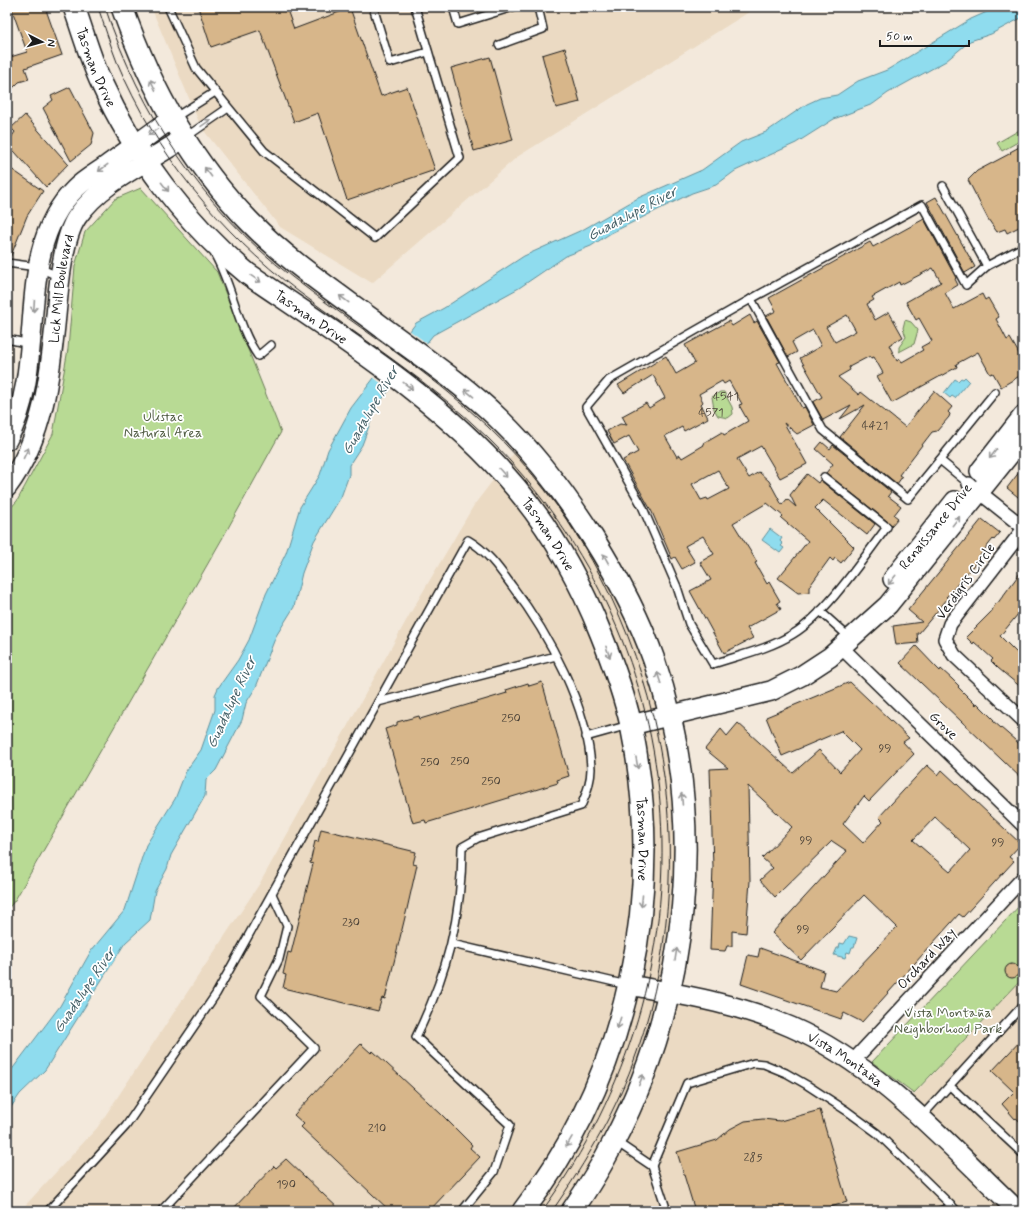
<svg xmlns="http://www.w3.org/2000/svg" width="1030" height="1218" font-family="Mynerve,sans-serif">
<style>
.built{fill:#ebdac3}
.green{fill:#b8da94;stroke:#6a7b58}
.water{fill:#8fdcee;stroke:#618f9a}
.pier{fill:#f3e9dc}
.building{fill:#d7b68a;stroke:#1c1c1c;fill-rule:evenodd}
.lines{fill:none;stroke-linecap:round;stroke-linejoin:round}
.lane-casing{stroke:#1c1c1c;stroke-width:10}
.street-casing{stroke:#1c1c1c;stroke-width:16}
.secondary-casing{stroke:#1c1c1c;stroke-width:22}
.primary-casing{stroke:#1c1c1c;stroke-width:24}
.lane{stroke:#fff;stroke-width:7}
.street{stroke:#fff;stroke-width:13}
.secondary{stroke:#fff;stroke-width:19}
.primary{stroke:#fff;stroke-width:21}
.tram{stroke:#1c1c1c;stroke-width:1}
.oneway{stroke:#999}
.labels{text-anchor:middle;stroke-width:3.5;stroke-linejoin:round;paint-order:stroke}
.number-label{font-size:12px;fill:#4b4238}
.street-label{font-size:14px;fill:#1c1c1c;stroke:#fff}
.park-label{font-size:14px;fill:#535e46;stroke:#fff}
.water-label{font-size:15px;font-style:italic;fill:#445f66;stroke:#fff}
</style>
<rect width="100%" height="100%" fill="#f3e9dc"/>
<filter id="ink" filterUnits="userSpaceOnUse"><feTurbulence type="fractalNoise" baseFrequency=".025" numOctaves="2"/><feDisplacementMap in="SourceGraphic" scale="8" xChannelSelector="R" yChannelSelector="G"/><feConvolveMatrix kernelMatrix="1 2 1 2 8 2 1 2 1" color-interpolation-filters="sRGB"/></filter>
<g filter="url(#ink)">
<g class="built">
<path d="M151,7H757L517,157L372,283L280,227L201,127Z"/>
<path d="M521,444L647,641L684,810L669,993L804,1032L905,1104L1023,978V1211H20L97,1128L260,883L411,612L474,505Z"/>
</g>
<g class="green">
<path d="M1023,128V139L1002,151L997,143Z"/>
<path d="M141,188L217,272L281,432L222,539L15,900L7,910V512L17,501L53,434L68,349L75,266L85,232L115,199Z"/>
<path d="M905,320L911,322L918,330L914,344L899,352V347L906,337L903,328Z"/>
<path d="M720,392H724L732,407L733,414L728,418L718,416L714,409L712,397Z"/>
<path d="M1023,902V978L914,1093L872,1062Z"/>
</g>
<g class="water">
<path d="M998,7H1023V17L991,34L970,41L946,61L888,93L873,104L834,119L796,143L735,171L716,185L692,193L611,233L591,246L566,256L519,288L433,335L376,407L362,445L349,465V475L341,497L314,541L302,573L294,607L276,636L256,687L246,703L242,720L216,770L206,780L205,796L171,855L167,869L155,891L150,920L125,943L45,1070L20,1094L7,1113V1076L60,1006L91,951L125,910L146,845L175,799L186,771L201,750L215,710V695L218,688L238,660L249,640L266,594L286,553L300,507L320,475L328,450L351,408L416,323L444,308L524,256L584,229L638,198L702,170L741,142L766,132L807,104L820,98L837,95L858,81L887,70L971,19Z"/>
<path d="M965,377L969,381L955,398L952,396L950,398L944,393L955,379L958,381L961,378L963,379Z"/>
<path d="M770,529L782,538L780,541L783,544L781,546L784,548L780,553L762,540Z"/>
<path d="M849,936L857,938L854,947H852L850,953L847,952L845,958L834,955L837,948H839L840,943L844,944Z"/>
</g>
<path class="pier" d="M409,330L428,344L391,391L373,377Z"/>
<g class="building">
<path d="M11,7H45L62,55L25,68L29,79L19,82L7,94V58L27,52Z"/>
<path d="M198,7H286L294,29L350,8L381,96L407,87L435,170L347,200L318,113L294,122L260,30L211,47Z"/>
<path d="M565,48L580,102L556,108L542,55Z"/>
<path d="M490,57L513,140L474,151L451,68Z"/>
<path d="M70,87L94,133L91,145L71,161L43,108L53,100L51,96Z"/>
<path d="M25,115L68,164L46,187L7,143L15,132L11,128Z"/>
<path d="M1023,145V225L1007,233L1005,229L997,232L988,219L968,180L977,171L1011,153L1010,152Z"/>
<path d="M7,166L43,191L27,216L10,258H7Z"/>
<path d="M936,197L975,267L965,273L927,202Z"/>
<path d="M924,219L956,278L955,279L958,285L945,293L954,309L982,294L985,300L988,298L999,317L996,319L1007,340L1010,338L1021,357L1018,359L1023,368V374L1001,387L993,373L990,374L978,352L956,364L957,367L892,403L877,376L883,373L874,357L871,358L870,356L849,367L850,370L838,377L859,395L861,392L905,427L934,391L952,407L948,412L950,414L949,417L937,431L932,432L899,475L902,477L897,484L840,437L865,405L840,419L851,405L823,420L813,402L822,397L800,358L821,346L813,330L792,342L797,352L788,357L766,316L776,311L769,298L870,242L873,247ZM933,268L941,282L906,302L916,320L919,318L932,341L921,347L923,350L902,362L900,359L897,361L889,345L903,337L889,312L875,320L867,304L874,300L872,297L899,282L900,285ZM847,315L856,331L835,342L826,327Z"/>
<path d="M750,315L754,323L757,321L780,362L777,363L802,408L805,407L814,425L797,434L784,423L807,464L780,478L761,446L737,459L749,478L759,472L769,481L782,505L787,499L796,507L790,495L807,474L818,483L820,480L875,524L867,535L823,500L815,508L854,547L841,563L835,558L833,561L830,558L809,587V592L798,593L778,578L808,541L781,518L783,516L767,503L733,523L757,562L755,563L767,584L769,582L780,601L777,603L781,609L747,628L753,638L724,653L690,591L711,580L700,562L714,554L703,536L685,546L695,562L682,569L675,557L672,559L652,512L623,460L638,452L629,436L614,444L607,431L620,424L627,425L622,416L646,403L649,408L665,398L653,375L624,393L618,385L666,356L676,374L695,363L685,345L729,321L732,326ZM722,381L724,384L729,381L742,404L739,405L748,421L724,435L722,432L703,443L704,445L682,458L680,455L677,457L665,436L682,427L684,431L708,418L701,404L703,402L699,394ZM718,470L729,489L708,500L707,498L701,500L692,484Z"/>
<path d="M822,442L830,449L833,445L891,492L888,496L901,506L894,515L898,518L892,525L826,473L833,464L816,449Z"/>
<path d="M1023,467V501L1007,488Z"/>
<path d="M982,519L1000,533L994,540L993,539L977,559L978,560L950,593L946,597L948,598L919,633H917L918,643L896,645L893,626L922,622L908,610Z"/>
<path d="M1023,569V608L1000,636L1023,659V689L998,668L991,661L993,659L974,642L973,644L966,637L991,612L996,603L997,604Z"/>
<path d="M916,646L936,667L940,671L941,669L952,679L959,686L958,687L976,705L977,703L994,720L993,721L1023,747V780L900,663Z"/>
<path d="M542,682L569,776L557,780L558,783L469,810L426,823L425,820L413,823L385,729L397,725V722L419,716L420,719L507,693L506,690L528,683L529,686Z"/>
<path d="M850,682L909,738L903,742L914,754L869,801L864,796L843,824L863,843L883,821L879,817L927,765L938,775L942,770L1021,844L1009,857L1014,861L963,917L959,914L862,1022L844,1013L841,1019L741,984L748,955L758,957L760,948L824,971L820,987L836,991L897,927L864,895L801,960L772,933L847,851L832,841L775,897L760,880L773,868L762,858L792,827L748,786L750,881L746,933L732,931V946H727L725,951L710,950L713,867L710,769L728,768L705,749L721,729L727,736L738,723L793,773L819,750L840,772L860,750L841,731L843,730L782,756L766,717ZM935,817L970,850L950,872L913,840Z"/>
<path d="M321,829L416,852L413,864L417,865L407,909L385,999L382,998L378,1011L283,988L286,975L283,974L288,952L291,953L313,864L310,863L315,841L318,842Z"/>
<circle cx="1012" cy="971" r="7"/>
<path d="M1023,1038V1124L1016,1118L1015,1119L1002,1104L1014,1092L992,1071Z"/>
<path d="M361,1044L371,1053L373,1051L441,1114L472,1145L470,1148L480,1157L429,1211H390L301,1127L304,1124L294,1115Z"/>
<path d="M820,1110L847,1202L824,1209V1211H695L677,1152L717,1140L730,1129L745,1121L763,1119L780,1121Z"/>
<path d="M286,1159L341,1211H231L274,1166L276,1168Z"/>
</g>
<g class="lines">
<g class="lane-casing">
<g id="lane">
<path d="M168,7L196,68L264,151L375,238L460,158L415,7"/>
<path d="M373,7L390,63L428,52"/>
<path d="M453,7L458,24L513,7"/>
<path d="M499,45L543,29L538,7"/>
<path d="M174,118L215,92"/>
<path d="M186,137L228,108"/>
<path d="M943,186L987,266"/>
<path d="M215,255C233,287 237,326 258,356L271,345"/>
<path d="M7,263L37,267L60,277"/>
<path d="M751,299L609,380L586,407L642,506L677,587L689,624L713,664C740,655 769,649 793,634C827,613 862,560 887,527L824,477"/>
<path d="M7,339L30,344"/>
<path d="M995,392L908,499L823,430L751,299L922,205L966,285L987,266L1023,247"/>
<path d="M940,460L969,484"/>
<path d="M820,611L850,638"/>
<path d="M378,702L556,656"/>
<path d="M586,737L629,725"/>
<path d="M452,944L627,985"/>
<path d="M950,1086L1023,1154"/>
<path d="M922,1116L1023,1005"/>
<path d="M615,1141L652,1166L667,1211"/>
<path d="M652,1166L687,1083L754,1063L764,1064L786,1073L807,1085L847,1111L877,1133L957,1211"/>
<path d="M48,1211L126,1126L216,994L468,540C487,551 499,568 512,586C548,633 589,708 591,769C591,782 586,795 581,806L478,838L462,847C462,917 447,974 416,1037L510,1125L494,1172L462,1211"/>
<path d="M161,1211L314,1048L261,996L279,959L287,926L272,894"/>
<path d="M939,1211L953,1207"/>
</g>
</g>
<g class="street-casing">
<g id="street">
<path d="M969,484L1023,527"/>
<path d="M1023,530L950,624L945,639L954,655L1023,720"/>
<path d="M842,648L1023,825"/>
<path d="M853,1061L1023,878"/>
</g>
</g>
<g class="secondary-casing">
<g id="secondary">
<path d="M7,440C50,363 11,252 75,189C83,181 93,175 102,169C125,152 148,136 171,119"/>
<path d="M980,471L1023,416"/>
<path id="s1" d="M7,487C46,435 51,367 57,305C59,282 64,236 77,217C103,180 148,163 184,138"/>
<path d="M893,579L955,501"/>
<path d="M631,725L771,691L801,676L830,657L888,605L1023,438"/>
<path id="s2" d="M629,985C684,995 739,1004 791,1027C880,1066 948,1145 1018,1211"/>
</g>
</g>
<g class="primary-casing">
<g id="primary">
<path id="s3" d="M74,7C83,32 90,58 101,82C134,155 186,223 248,274C342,338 442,400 516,488C553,532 580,581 601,634C613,664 624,694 631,725C666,894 629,1074 523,1211"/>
<path d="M122,7C150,87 190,161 250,222C287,260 332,290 374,321C416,353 461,382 499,419C535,454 566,495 593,538C617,576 639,617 654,660C708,817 690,997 613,1143C601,1167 587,1189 572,1211"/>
</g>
</g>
<use href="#lane" class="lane"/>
<use href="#street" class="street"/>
<use href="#secondary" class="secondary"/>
<use href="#primary" class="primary"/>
<g class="tram">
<path d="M98,7C104,25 110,44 117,62C156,154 219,231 299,292C362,339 431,382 488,438C701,649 718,971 542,1211"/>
<path d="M105,7C140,113 203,208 292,277C356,327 427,369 487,426C655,585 712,835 637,1052C617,1109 587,1161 552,1211"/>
</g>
</g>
<defs><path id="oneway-shaft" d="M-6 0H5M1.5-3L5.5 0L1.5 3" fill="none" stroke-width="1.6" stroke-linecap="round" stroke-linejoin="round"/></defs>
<g class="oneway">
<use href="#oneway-shaft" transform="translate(153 85) rotate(-116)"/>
<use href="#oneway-shaft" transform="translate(206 123) rotate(-35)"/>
<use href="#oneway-shaft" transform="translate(153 132) rotate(146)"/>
<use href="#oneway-shaft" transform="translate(103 168) rotate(143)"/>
<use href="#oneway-shaft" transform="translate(208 172) rotate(-127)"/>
<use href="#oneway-shaft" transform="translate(165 187) rotate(52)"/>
<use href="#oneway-shaft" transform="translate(256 279) rotate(34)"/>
<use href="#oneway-shaft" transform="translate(344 299) rotate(-143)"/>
<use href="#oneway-shaft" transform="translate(34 306) rotate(94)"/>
<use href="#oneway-shaft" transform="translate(408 386) rotate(37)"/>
<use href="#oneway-shaft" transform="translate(469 393) rotate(-140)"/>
<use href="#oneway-shaft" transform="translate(26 453) rotate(-65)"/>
<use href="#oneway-shaft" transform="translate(993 454) rotate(128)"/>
<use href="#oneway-shaft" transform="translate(503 473) rotate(48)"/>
<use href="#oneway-shaft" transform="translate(956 521) rotate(-52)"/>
<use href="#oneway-shaft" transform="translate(606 559) rotate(-119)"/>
<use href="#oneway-shaft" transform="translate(892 580) rotate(129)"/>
<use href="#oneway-shaft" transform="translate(608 652) rotate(70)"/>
<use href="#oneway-shaft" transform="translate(659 678) rotate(-108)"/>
<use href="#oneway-shaft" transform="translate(637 763) rotate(80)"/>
<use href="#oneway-shaft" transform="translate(682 799) rotate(-94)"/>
<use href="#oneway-shaft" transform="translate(642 901) rotate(95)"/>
<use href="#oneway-shaft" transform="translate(676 954) rotate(-81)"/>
<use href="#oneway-shaft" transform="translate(619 1023) rotate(107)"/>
<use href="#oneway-shaft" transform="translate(641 1080) rotate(-68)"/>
<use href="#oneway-shaft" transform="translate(569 1142) rotate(120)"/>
</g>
</g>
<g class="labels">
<g class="number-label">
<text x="726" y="400">4541</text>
<text x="711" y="416">4571</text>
<text x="875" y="429">4421</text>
<text x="511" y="722">250</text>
<text x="885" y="752">99</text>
<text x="460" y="765">250</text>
<text x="430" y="766">250</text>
<text x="491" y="785">250</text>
<text x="806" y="844">99</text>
<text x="998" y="846">99</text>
<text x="351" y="926">230</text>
<text x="803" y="933">99</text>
<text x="377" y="1132">210</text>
<text x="753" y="1161">285</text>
<text x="286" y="1188">190</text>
</g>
<g class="street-label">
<text dy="5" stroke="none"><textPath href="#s3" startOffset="64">Tasman Drive</textPath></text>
<text dy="5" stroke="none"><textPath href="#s1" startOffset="208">Lick Mill Boulevard</textPath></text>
<text dy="5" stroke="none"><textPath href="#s3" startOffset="400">Tasman Drive</textPath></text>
<text transform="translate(935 526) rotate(-51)" y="5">Renaissance Drive</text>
<text dy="5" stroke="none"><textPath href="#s3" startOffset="724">Tasman Drive</textPath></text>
<text transform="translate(965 581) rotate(-54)" y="5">Verdigris Circle</text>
<text transform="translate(944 725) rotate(44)" y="5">Grove</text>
<text dy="5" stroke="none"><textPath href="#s3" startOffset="1048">Tasman Drive</textPath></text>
<text transform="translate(926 958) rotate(-47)" y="5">Orchard Way</text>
<text dy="5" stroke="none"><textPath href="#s2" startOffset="231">Vista Montaña</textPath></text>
</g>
<g class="park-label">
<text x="163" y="421">Ulistac<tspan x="163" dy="16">Natural Area</tspan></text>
<text x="948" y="1017">Vista Montaña<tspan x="948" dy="16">Neighborhood Park</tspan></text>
</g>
<g class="water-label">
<text transform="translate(632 213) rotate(-28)" y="5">Guadalupe River</text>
<text transform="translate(370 410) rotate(-60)" y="5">Guadalupe River</text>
<text transform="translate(231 702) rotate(-65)" y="5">Guadalupe River</text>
<text transform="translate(84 990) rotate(-56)" y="5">Guadalupe River</text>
</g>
</g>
<rect width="1030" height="1218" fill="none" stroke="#fff" stroke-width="24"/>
<rect x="12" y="12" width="1006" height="1194" fill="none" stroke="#1c1c1c" stroke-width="1.5" filter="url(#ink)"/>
<g transform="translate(42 42) rotate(96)" stroke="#ffffff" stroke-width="3" paint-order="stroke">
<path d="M0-3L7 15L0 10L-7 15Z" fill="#1c1c1c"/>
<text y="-6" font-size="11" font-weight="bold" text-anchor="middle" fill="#1c1c1c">N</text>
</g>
<path d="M880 40v6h89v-6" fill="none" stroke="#1c1c1c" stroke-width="2"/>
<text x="886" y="40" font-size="12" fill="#1c1c1c" stroke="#ffffff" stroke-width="3" paint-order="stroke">50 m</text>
</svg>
